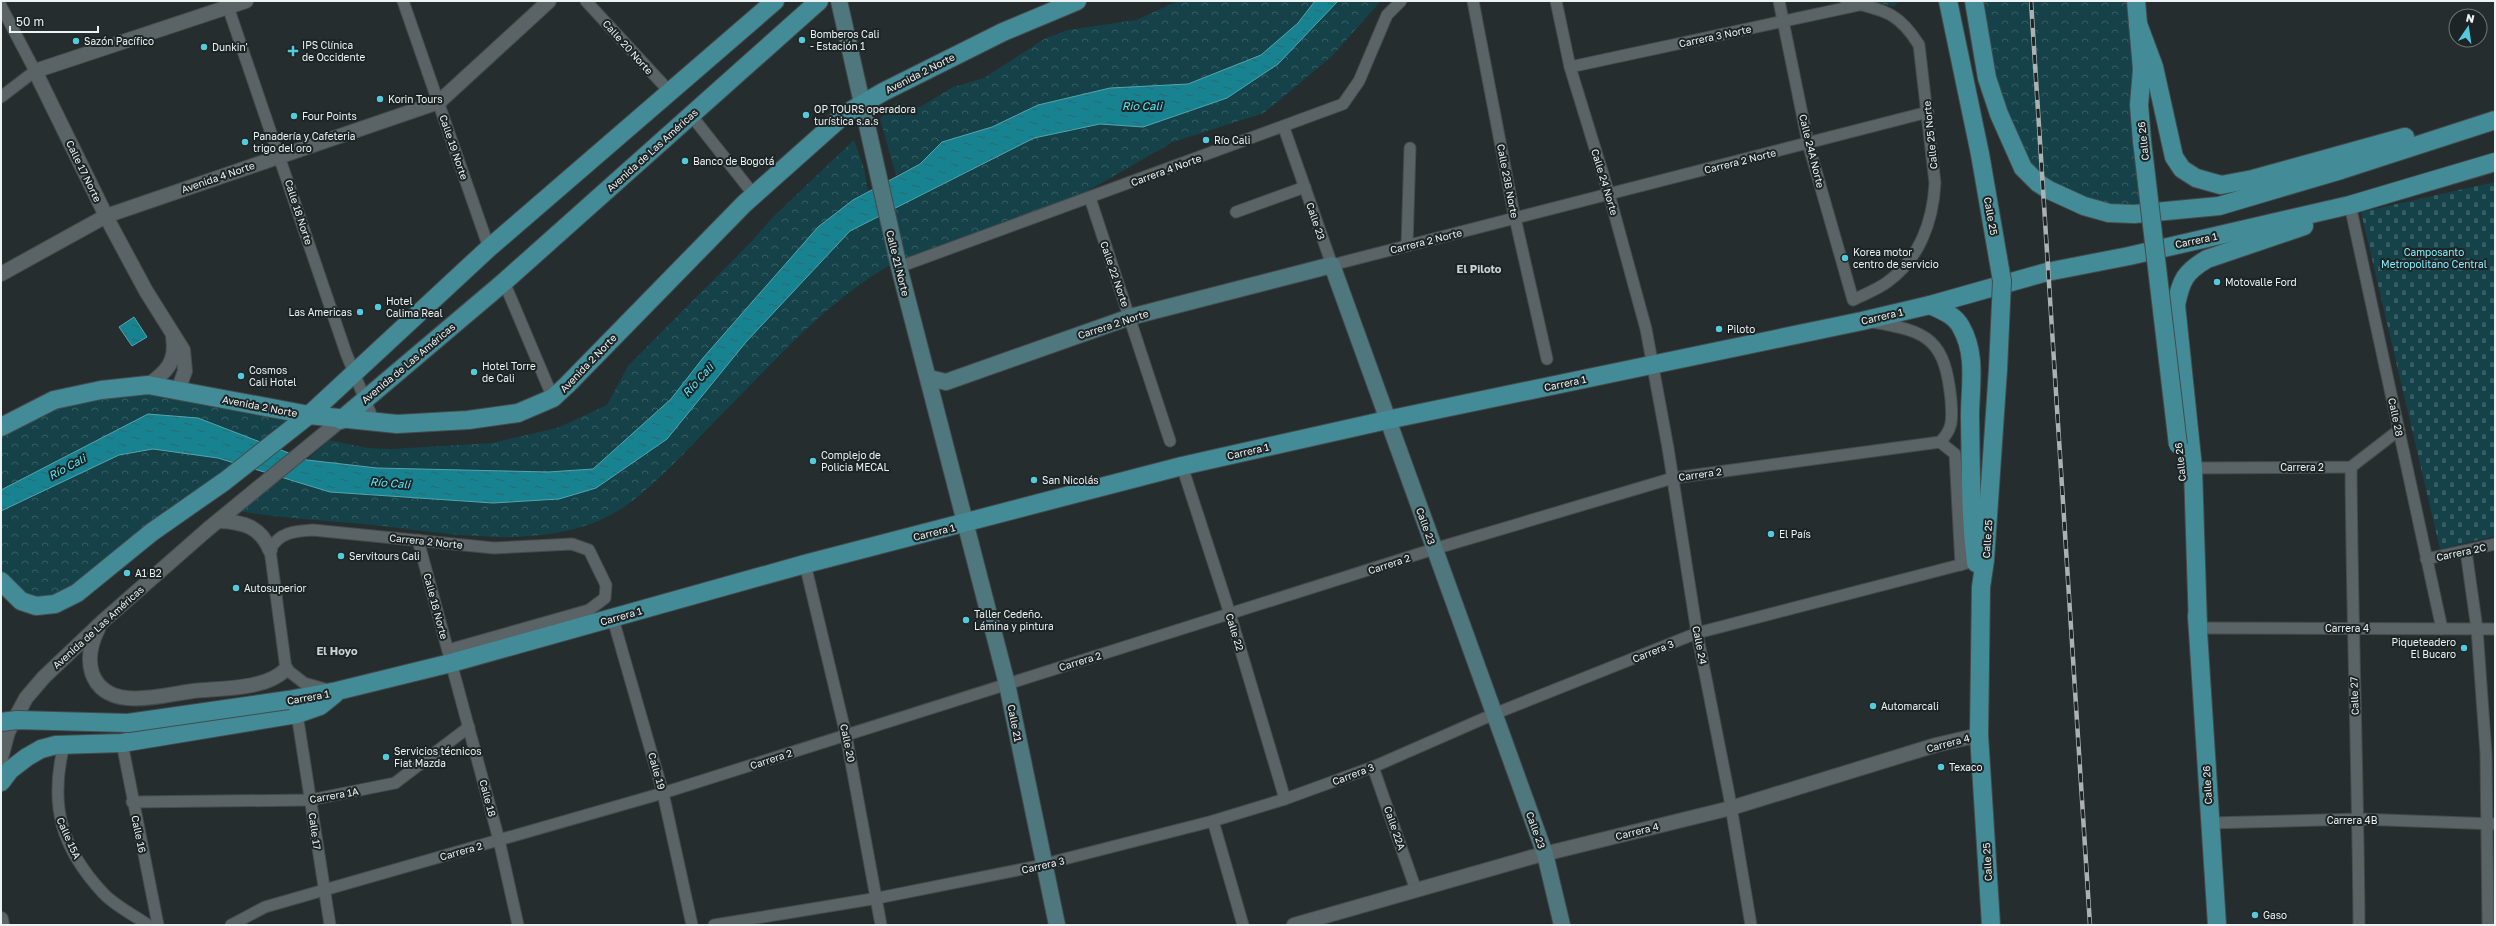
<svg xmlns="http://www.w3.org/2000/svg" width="2496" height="926" font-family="'Golos Text',sans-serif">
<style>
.forest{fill:url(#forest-crowns)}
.cemetery{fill:url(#cemetery-stones)}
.water{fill:url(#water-ripples);stroke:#57a4ae}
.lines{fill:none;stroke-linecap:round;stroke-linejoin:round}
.minor-casing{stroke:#444b4c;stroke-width:13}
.tertiary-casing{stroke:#444b4c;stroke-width:16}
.secondary-casing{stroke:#444b4c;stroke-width:18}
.primary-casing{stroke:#444b4c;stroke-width:20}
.minor{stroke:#5a6365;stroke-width:11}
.tertiary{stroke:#5a6365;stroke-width:14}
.secondary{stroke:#4e777e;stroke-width:16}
.primary{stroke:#438c97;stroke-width:18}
.rail-casing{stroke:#acb1b3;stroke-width:4.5}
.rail{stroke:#1c2425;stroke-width:3;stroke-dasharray:9;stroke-linecap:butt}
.primary-bridge-casing{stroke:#444b4c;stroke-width:20;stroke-linecap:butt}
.primary-bridge{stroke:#438c97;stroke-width:18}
.poi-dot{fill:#54cadc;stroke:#1c2425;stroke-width:1.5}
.labels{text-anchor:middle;stroke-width:4;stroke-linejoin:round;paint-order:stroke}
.poi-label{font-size:10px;fill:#edf2f3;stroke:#1c2425;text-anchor:start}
.street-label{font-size:10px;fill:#edf2f3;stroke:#1c2425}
.park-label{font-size:10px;fill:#88edfd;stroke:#1c2425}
.water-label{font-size:11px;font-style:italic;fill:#5de6fb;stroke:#1c2425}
.neighbourhood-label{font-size:11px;font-weight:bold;fill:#c9d3d5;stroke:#1c2425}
</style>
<defs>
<pattern id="forest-crowns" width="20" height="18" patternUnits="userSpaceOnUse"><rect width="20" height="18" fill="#154148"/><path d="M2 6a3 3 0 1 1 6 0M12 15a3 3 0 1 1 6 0" fill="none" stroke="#375d63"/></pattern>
<pattern id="cemetery-stones" width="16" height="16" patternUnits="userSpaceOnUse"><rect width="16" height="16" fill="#154148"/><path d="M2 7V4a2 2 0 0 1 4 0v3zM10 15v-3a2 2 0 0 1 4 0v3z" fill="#375d63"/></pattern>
<pattern id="water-ripples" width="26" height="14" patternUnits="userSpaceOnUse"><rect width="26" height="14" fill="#178290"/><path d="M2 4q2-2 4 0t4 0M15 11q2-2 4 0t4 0" fill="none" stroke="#2d6870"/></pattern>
</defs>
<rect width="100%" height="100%" fill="#262d2f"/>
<g class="forest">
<path d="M1178,1H1315L1298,23L1261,55L1188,84L1110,88L1038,105L992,127L942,142L920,164L896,175L880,119L896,103L920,107L953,87L984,78L1046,38L1068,30L1136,20Z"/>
<path d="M1338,1H1381L1332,56L1264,113L1173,142L1084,193L897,261C833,296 783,352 732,404C699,436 655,489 616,512C544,554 442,532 363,524C320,520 275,518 233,510L285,478L330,492L493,503L559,499L667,439L746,342L850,231L1034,138L1100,124L1143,127L1278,64Z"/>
<path d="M1872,1H1899L1894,7Z"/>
<path d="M1976,1H2136L2149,211L2134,214L2049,190L2010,141Z"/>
<path d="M854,140L864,168L868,191L853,200L703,358L671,399L593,469L548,472L377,468L307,460L329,440L367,448L392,449L492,443L557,428L607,405L628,366L752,241L772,218Z"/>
<path d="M148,385L309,415L270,445L198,418L148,415L1,490V427L54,400Z"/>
<path d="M153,449L218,458L246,465L77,593L36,606L1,581V511L119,455Z"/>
</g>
<path class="cemetery" d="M2495,182V536L2440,549L2361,212Z"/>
<g class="water">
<path d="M1315,1H1338L1278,64L1227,98L1143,127L1100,124L1034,138L850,231L746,342L667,439L596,488L559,499L493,503L330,492L218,458L153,449L119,455L1,511V490L148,414L198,418L307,460L377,468L548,472L593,469L671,399L703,358L818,227L853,200L920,164L942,142L992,127L1038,105L1110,88L1188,84L1261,55L1298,23Z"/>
<path d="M134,317L147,337L132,346L119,327Z"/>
</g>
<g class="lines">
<g class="minor-casing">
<g id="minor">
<path d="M226,1L346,353L374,422"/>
<path d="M403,1L489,248"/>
<path d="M586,1L670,92"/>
<path d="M1473,1L1513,209L1547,359"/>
<path d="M1556,1L1570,67L1609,194L1646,329L1668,448L1697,633L1729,795L1751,925"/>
<path d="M1779,1L1808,143L1853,300C1863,295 1876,290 1886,283C1919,260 1933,222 1935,183L1919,45C1898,11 1883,10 1846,1"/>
<path d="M1,6L35,71L1,97"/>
<path d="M1570,67L1859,5"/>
<path d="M691,115L754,195"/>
<path d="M1284,128L1332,265L1928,112"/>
<path d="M1090,198L1170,441"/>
<path d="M2350,205L2442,629"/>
<path d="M1236,212L1305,187"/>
<path d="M1407,246L1410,148"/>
<path d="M899,267L1343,104L1359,81L1387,15L1401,1"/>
<path d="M504,282L553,398"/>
<path d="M1940,442L1955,454L1961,565"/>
<path d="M1182,466L1230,614L1285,799"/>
<path d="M2351,467C2352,620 2358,772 2359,925"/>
<path d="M2193,468L2351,467L2399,430"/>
<path d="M418,540L499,840L518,925"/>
<path d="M2466,551L2477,629L2486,754L2488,925"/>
<path d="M2426,559L2495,544"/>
<path d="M805,564L846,735L881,925"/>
<path d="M613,619L663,793L692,925"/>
<path d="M2198,628L2495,629"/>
<path d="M325,689L304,683L286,669L270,550C279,532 295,531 313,530L494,548L572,544L589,550L606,585L605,598L589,610L448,650"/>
<path d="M297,714L330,925"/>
<path d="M122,743L158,925"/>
<path d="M64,745C49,805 61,848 103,893C115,906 134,915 148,925"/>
<path d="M1373,767L1416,890"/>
<path d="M132,802L310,800L395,783L469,727"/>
<path d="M1213,821L1243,925"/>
<path d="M2209,823L2358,819L2495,824"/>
<path d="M231,925L265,907L663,793L1434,549L1673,478L1940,442C1954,428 1952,418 1951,400C1945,340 1929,331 1872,322"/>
<path d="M714,925L878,898L1033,867L1213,821L1285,799L1373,767L1494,714L1697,633L1975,561"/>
</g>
</g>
<g class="tertiary-casing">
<g id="tertiary">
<path d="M1,274L106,216L439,102L549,1"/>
<path d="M148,385C167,372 177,361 173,337"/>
<path d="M178,390L185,371L183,350L146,291L110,224L35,71L246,1"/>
<path d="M219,521C243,522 260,526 270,550"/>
<path d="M98,629C91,643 87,657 92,673C106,713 162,695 193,691C221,688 266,690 286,669"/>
<path d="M1,758L8,732L26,698L44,677L102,622L208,529L341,420"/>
<path d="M1,919L2,925"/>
<path d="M1294,925L1532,857L1731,808L1936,745L1979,735"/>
</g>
</g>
<g class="secondary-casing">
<g id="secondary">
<path d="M839,1L899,267L1007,684L1057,925"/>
<path d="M929,378L946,382L1130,317L1332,265L1545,854L1562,925"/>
</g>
</g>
<g class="primary-casing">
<g id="primary">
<path d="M1948,1L1980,154"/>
<path d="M1974,1L1987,78L1999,114L2023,168L2038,183L2049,190L2084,206L2109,213L2134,214L2219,206L2341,170L2495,120"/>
<path d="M2136,1L2142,69L2139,105L2142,141"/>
<path d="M2138,24L2154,67L2174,157L2182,169L2196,178L2221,185L2253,179L2405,137"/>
<path d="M1930,305C1941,310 1955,315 1961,327C1977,355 1970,386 1970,417C1971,465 1970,515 1976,563"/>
<path d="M341,420L504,282L819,1"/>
<path d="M1,427L54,400L101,390L148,385L309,415L397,424L468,420L518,413L553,398L567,385L744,204L845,114L883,92L1003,32L1077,1"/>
<path d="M1,581L21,601L36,606L55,604L77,593L152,532L225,481L309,415L489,248L775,1"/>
<path d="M2197,616L2217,925"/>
<path d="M2198,628L2193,468L2176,305C2181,280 2185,272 2207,259L2304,226"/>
<path d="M288,700L337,691L451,663L805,564L1182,466L1387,420L1862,321L1930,305L2047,272L2129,256L2350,205L2495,162"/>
<path d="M1,782L10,770L27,757L41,749L56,745L122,743L297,714L320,706L335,694"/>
<path d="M1991,925L1979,735L1981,587L1985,560L1998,369"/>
</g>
</g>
<use href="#minor" class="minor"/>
<use href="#tertiary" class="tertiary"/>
<use href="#secondary" class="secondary"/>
<use href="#primary" class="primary"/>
<g class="rail-casing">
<path id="rail" d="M2031,1L2090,925"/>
</g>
<use href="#rail" class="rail"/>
<g class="primary-bridge-casing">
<g id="primary-bridge">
<path d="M2142,141L2178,445"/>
<path d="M1980,154L2002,281L1998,369"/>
<path d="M1,722L17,720L128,723L288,700"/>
</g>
</g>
<use href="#primary-bridge" class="primary-bridge"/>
</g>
<g class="poi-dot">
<circle cx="802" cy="40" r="4"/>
<circle cx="76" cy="41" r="4"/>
<circle cx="204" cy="47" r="4"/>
<path d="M291 45h4v4h4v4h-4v4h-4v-4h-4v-4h4z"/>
<circle cx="380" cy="99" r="4"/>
<circle cx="806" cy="115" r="4"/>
<circle cx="294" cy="116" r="4"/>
<circle cx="1206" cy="140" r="4"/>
<circle cx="245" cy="142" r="4"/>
<circle cx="685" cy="161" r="4"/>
<circle cx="1845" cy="258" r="4"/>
<circle cx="2217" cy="282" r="4"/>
<circle cx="378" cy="307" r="4"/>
<circle cx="360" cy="312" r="4"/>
<circle cx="1719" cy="329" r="4"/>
<circle cx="474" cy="372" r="4"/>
<circle cx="241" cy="376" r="4"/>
<circle cx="813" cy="461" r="4"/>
<circle cx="1034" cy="480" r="4"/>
<circle cx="1771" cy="534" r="4"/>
<circle cx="341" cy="556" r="4"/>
<circle cx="127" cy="573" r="4"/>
<circle cx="236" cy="588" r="4"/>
<circle cx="966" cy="620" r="4"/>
<circle cx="2464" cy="648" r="4"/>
<circle cx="1873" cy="706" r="4"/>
<circle cx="386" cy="757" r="4"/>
<circle cx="1941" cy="767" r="4"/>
<circle cx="2255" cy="915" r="4"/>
</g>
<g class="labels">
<g class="poi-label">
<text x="810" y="38">Bomberos Cali<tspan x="810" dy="12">- Estación 1</tspan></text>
<text x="84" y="45">Sazón Pacífico</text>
<text x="302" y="49">IPS Clínica<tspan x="302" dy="12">de Occidente</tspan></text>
<text x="212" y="51">Dunkin'</text>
<text x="388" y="103">Korin Tours</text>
<text x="814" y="113">OP TOURS operadora<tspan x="814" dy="12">turística s.a.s</tspan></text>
<text x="302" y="120">Four Points</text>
<text x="253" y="140">Panadería y Cafeteria<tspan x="253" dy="12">trigo del oro</tspan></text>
<text x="1214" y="144">Río Cali</text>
<text x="693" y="165">Banco de Bogotá</text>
<text x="1853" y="256">Korea motor<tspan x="1853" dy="12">centro de servicio</tspan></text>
<text x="2225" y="286">Motovalle Ford</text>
<text x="386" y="305">Hotel<tspan x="386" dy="12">Calima Real</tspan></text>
<text x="352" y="316" text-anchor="end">Las Americas</text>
<text x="1727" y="333">Piloto</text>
<text x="482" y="370">Hotel Torre<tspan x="482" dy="12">de Cali</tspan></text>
<text x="249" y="374">Cosmos<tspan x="249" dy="12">Cali Hotel</tspan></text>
<text x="821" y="459">Complejo de<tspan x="821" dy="12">Policia MECAL</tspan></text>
<text x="1042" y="484">San Nicolás</text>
<text x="1779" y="538">El País</text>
<text x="349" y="560">Servitours Cali</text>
<text x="135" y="577">A1 B2</text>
<text x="244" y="592">Autosuperior</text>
<text x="974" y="618">Taller Cedeño.<tspan x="974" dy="12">Lámina y pintura</tspan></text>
<text x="2456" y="646" text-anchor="end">Piqueteadero<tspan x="2456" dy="12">El Bucaro</tspan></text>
<text x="1881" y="710">Automarcali</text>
<text x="394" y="755">Servicios técnicos<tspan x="394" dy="12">Fiat Mazda</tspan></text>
<text x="1949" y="771">Texaco</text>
<text x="2263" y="919">Gaso</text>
</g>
<g class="street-label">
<text transform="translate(1715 36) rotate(-12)" y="4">Carrera 3 Norte</text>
<text transform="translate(628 47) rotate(48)" y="4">Calle 20 Norte</text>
<text transform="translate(920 73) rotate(-27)" y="4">Avenida 2 Norte</text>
<text transform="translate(1930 135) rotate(-96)" y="4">Calle 25 Norte</text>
<text transform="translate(2143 141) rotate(-96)" y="4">Calle 26</text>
<text transform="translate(454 147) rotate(71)" y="4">Calle 19 Norte</text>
<text transform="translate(652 150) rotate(-42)" y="4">Avenida de Las Américas</text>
<text transform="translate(1812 151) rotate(76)" y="4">Calle 24A Norte</text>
<text transform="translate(1740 161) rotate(-14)" y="4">Carrera 2 Norte</text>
<text transform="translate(1166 170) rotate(-20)" y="4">Carrera 4 Norte</text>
<text transform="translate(84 171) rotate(64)" y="4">Calle 17 Norte</text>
<text transform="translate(218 177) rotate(-19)" y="4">Avenida 4 Norte</text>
<text transform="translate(1508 181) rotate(79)" y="4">Calle 23B Norte</text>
<text transform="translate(1605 182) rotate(73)" y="4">Calle 24 Norte</text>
<text transform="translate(299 212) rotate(72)" y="4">Calle 18 Norte</text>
<text transform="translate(1991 216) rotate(80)" y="4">Calle 25</text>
<text transform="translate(1316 221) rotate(71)" y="4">Calle 23</text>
<text transform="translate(2196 240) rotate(-12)" y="4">Carrera 1</text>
<text transform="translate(1426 241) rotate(-14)" y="4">Carrera 2 Norte</text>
<text transform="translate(898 263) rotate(76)" y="4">Calle 21 Norte</text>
<text transform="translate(1115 274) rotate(71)" y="4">Calle 22 Norte</text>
<text transform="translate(1882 316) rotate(-13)" y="4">Carrera 1</text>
<text transform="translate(1113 324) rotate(-18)" y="4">Carrera 2 Norte</text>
<text transform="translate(408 363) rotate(-40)" y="4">Avenida de Las Américas</text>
<text transform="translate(588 363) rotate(-46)" y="4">Avenida 2 Norte</text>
<text transform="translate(1565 383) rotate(-12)" y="4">Carrera 1</text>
<text transform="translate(260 406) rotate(11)" y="4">Avenida 2 Norte</text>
<text transform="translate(2396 417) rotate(78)" y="4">Calle 28</text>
<text transform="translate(1248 451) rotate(-13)" y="4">Carrera 1</text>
<text transform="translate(2180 462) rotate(-96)" y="4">Calle 26</text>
<text x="2302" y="471">Carrera 2</text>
<text transform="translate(1700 474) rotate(-8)" y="4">Carrera 2</text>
<text transform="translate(1426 526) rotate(70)" y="4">Calle 23</text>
<text transform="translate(934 532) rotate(-14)" y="4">Carrera 1</text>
<text transform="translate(1987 539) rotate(-86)" y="4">Calle 25</text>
<text transform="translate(426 541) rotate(6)" y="4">Carrera 2 Norte</text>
<text transform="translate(2461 552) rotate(-12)" y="4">Carrera 2C</text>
<text transform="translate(1389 564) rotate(-18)" y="4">Carrera 2</text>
<text transform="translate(436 606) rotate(75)" y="4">Calle 18 Norte</text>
<text transform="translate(621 616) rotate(-16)" y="4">Carrera 1</text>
<text transform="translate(98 627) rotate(-42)" y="4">Avenida de Las Américas</text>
<text x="2347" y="632">Carrera 4</text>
<text transform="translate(1235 632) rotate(73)" y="4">Calle 22</text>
<text transform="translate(1700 645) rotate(79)" y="4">Calle 24</text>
<text transform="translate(1653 651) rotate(-22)" y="4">Carrera 3</text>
<text transform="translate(1080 661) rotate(-17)" y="4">Carrera 2</text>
<text transform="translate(2354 696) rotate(-92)" y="4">Calle 27</text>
<text transform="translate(308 697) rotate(-10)" y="4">Carrera 1</text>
<text transform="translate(1015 723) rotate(79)" y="4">Calle 21</text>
<text transform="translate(848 743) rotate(78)" y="4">Calle 20</text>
<text transform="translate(1948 743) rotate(-15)" y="4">Carrera 4</text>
<text transform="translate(771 759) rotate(-18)" y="4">Carrera 2</text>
<text transform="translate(657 771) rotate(74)" y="4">Calle 19</text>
<text transform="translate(1353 774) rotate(-21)" y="4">Carrera 3</text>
<text transform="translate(2207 785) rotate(-93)" y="4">Calle 26</text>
<text transform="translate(334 795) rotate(-10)" y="4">Carrera 1A</text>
<text transform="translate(488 798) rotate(75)" y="4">Calle 18</text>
<text x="2352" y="824">Carrera 4B</text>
<text transform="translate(1395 828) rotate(71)" y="4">Calle 22A</text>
<text transform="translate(1536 830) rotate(70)" y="4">Calle 23</text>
<text transform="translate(315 831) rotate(82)" y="4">Calle 17</text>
<text transform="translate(1637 831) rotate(-14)" y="4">Carrera 4</text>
<text transform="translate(139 834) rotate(78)" y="4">Calle 16</text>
<text transform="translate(69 838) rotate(66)" y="4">Calle 15A</text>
<text transform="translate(461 851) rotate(-16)" y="4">Carrera 2</text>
<text transform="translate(1987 862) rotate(-93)" y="4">Calle 25</text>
<text transform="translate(1043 865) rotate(-13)" y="4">Carrera 3</text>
</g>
<g class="park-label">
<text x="2434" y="256">Camposanto<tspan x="2434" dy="12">Metropolitano Central</tspan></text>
</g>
<g class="water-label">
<text x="1142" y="110">Rio Cali</text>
<text transform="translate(698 380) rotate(-48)" y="4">Río Cali</text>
<text transform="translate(67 467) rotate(-28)" y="4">Río Cali</text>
<text transform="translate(390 483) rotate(4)" y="4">Río Cali</text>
</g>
<g class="neighbourhood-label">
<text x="1479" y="273">El Piloto</text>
<text x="337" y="655">El Hoyo</text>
</g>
</g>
<rect width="2496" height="926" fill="none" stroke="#edf2f3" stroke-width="4"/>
<g transform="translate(2468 28) rotate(13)"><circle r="19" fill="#1c2425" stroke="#707677"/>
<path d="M0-3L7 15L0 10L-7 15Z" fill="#54cadc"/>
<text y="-6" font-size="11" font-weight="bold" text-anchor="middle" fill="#edf2f3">N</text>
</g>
<path d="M10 26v6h88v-6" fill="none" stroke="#edf2f3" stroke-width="2"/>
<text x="16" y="26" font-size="12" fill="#edf2f3" stroke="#1c2425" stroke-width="3" paint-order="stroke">50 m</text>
</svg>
